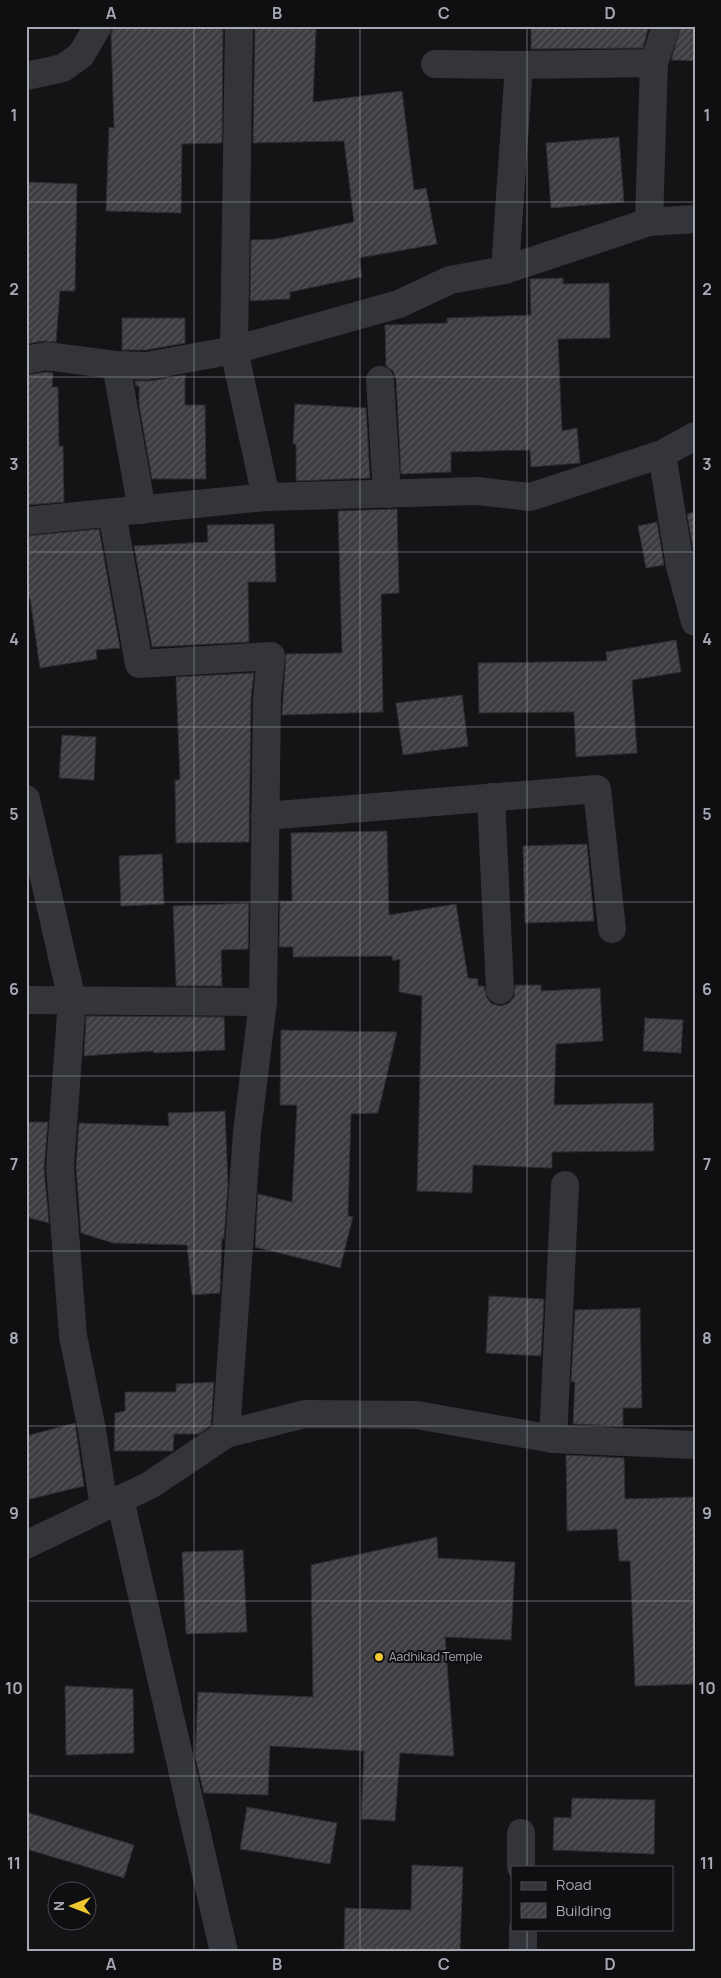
<svg xmlns="http://www.w3.org/2000/svg" width="721" height="1978" font-family="Manrope,sans-serif">
<style>
.building{fill:url(#building-hatch);stroke:#2e2d31}
.lines{fill:none;stroke-linecap:round;stroke-linejoin:round}
.street{stroke:#34353a;stroke-width:28}
.grid{fill:none;stroke:#a5a8b5;stroke-width:1;stroke-opacity:0.55}
.poi-dot{fill:#f0c730;stroke:#0f0e10;stroke-width:2}
.labels{text-anchor:middle;stroke-width:4;stroke-linejoin:round;paint-order:stroke}
.poi-label{font-size:12px;fill:#a5a8b5;stroke:#0f0e10;text-anchor:start}
.neatline{fill:none;stroke:#a5a8b5;stroke-width:2}
.grid-label{font-size:16px;text-anchor:middle;font-weight:bold;fill:#a5a8b5}
</style>
<defs>
<pattern id="building-hatch" width="6" height="6" patternUnits="userSpaceOnUse" patternTransform="scale(1.25)"><rect width="6" height="6" fill="#3e3d42"/><path d="M-1 1l2-2M0 6l6-6M5 7l2-2" fill="none" stroke="#57565b"/></pattern>
</defs>
<rect width="100%" height="100%" fill="#141315"/>
<g class="building">
<path d="M114,26H223L222,143L182,144L181,213L106,211L109,127L114,128L111,34Z"/>
<path d="M531,26H649L643,48L531,49Z"/>
<path d="M681,26H695V61L671,60Z"/>
<path d="M255,27L316,29L313,102L402,91L414,190L426,188L437,244L359,258L362,277L290,292V299L250,301L251,240L276,239L354,222L344,141L253,143Z"/>
<path d="M619,137L624,202L551,208L546,143Z"/>
<path d="M26,182L77,184L75,291H60L56,342L43,341L26,344Z"/>
<path d="M563,278V284L609,283L610,338L558,339L562,431L577,428L580,463L531,467L530,450L451,452V472L401,474L396,379L393,371L386,366L385,325L447,323V318L531,315L530,279Z"/>
<path d="M122,318H185V343L146,350H122Z"/>
<path d="M47,372L53,373L52,387H58L59,446H63L64,502L26,505V375Z"/>
<path d="M185,375V405H205L206,479H152L139,405V386H136L135,381H150Z"/>
<path d="M295,404L366,408L370,478L296,481V444H293Z"/>
<path d="M397,509L399,593L381,594L383,712L282,715L286,654L342,653L338,511Z"/>
<path d="M695,512V550L693,549L687,514Z"/>
<path d="M657,522L664,565L646,568L638,526Z"/>
<path d="M274,524L276,582H248L249,642L152,647L134,546L208,542L207,525Z"/>
<path d="M99,529L120,648L96,650L97,659L40,668L30,598L26,599V536Z"/>
<path d="M676,640L681,672L632,680L637,753L576,757L574,712L479,713L478,663L607,661L606,652Z"/>
<path d="M254,673L251,698L249,842L176,843L175,780H180L176,677Z"/>
<path d="M462,695L468,746L403,755L396,703Z"/>
<path d="M62,735L96,737L94,780L59,778Z"/>
<path d="M387,831L389,915L456,904L468,978L478,979V986H484L487,998L492,1004L501,1006L509,1003L514,997L515,985H541V991L600,988L603,1041L556,1044L554,1105L653,1103L654,1151L552,1152V1168L473,1165L472,1193L417,1191L422,996L399,992L400,959L393,961L392,956L293,957V947H279L280,901H292L291,833Z"/>
<path d="M587,844L594,921L525,923L523,846Z"/>
<path d="M162,854L164,904L121,906L119,856Z"/>
<path d="M249,903L248,949L221,950L222,986H176L173,906Z"/>
<path d="M86,1016L224,1017L225,1050L154,1053L153,1051L84,1056Z"/>
<path d="M645,1018L683,1020L681,1053L643,1051Z"/>
<path d="M281,1030L397,1032L378,1113L351,1114L348,1216L353,1217L340,1268L255,1247L258,1194L292,1202L297,1105H280Z"/>
<path d="M225,1111L228,1186L224,1239L222,1238L220,1293L192,1295L187,1245L113,1243L81,1233L76,1167L79,1123L169,1126L168,1113Z"/>
<path d="M26,1122H48L44,1168L49,1223L26,1217Z"/>
<path d="M489,1296L544,1299L541,1356L486,1353Z"/>
<path d="M640,1308L642,1408H623V1426L573,1424L575,1382H571L575,1310Z"/>
<path d="M214,1382L211,1425L199,1434H174L173,1451H114L115,1413L125,1411V1392H176V1384Z"/>
<path d="M75,1423L84,1486L26,1500V1436Z"/>
<path d="M566,1455L624,1458L625,1499L695,1497V1684L635,1686L630,1561H619L617,1529L567,1531Z"/>
<path d="M437,1537L438,1558L515,1562L511,1640L445,1637L454,1756L400,1753L395,1821L361,1819L364,1751L270,1746L268,1795L204,1793L195,1757L198,1692L313,1697L311,1565Z"/>
<path d="M243,1550L247,1632L186,1634L182,1552Z"/>
<path d="M65,1686L133,1689L134,1753L66,1755Z"/>
<path d="M572,1798L655,1800L654,1854L553,1850L554,1817L571,1818Z"/>
<path d="M247,1807L337,1823L330,1864L240,1849Z"/>
<path d="M26,1812L134,1845L124,1878L26,1849Z"/>
<path d="M412,1865L463,1867L460,1952H344L345,1908L411,1910Z"/>
</g>
<g class="lines">
<g class="street">
<path d="M239,26L234,350L266,497"/>
<path d="M435,64L519,65L654,63"/>
<path d="M26,76L63,68L81,55L98,26"/>
<path d="M649,222L654,63L666,26"/>
<path d="M505,270L519,65"/>
<path d="M26,360L46,356L116,365L147,366L234,350L399,304L450,280L505,270L649,222L695,219"/>
<path d="M116,365L142,510"/>
<path d="M380,380L387,494"/>
<path d="M662,454L680,566L695,565"/>
<path d="M112,513L139,664L271,656L267,698L263,1002L247,1132L226,1434"/>
<path d="M26,521L266,497L477,491L530,497L662,454L695,436"/>
<path d="M680,566L695,622"/>
<path d="M491,797L500,990"/>
<path d="M26,799L72,1000L60,1167L73,1336L92,1430L104,1507"/>
<path d="M265,816L597,789L612,929"/>
<path d="M26,1000L263,1002"/>
<path d="M553,1439L565,1185"/>
<path d="M120,1499L224,1952"/>
<path d="M26,1545L150,1485L226,1434L305,1414L417,1415L553,1439L695,1445"/>
<path d="M521,1833V1867"/>
<path d="M523,1929V1952"/>
</g>
</g>
<path class="grid" d="M194,26V1952M360,26V1952M527,26V1867M26,202H695M26,377H695M26,552H695M26,727H695M26,902H695M26,1076H695M26,1251H695M26,1426H695M26,1601H695M26,1776H695M527,1929V1952"/>
<circle class="poi-dot" cx="379" cy="1657" r="5"/>
<g class="labels">
<g class="poi-label">
<text x="389" y="1661">Aadhikad Temple</text>
</g>
</g>
<rect width="721" height="1978" fill="none" stroke="#0f0e10" stroke-width="55"/>
<rect x="511" y="1866" width="162" height="65" fill="#0f0e10" stroke="#4b4c52"/>
<rect x="521" y="1882" width="25" height="8" fill="#34353a" stroke="#4b4c52"/>
<text x="556" y="1890" font-size="15" fill="#a5a8b5">Road</text>
<rect x="521" y="1903" width="25" height="15" fill="url(#building-hatch)" stroke="#4b4c52"/>
<text x="556" y="1916" font-size="15" fill="#a5a8b5">Building</text>
<g transform="translate(72 1906) rotate(270)"><circle r="24" fill="#0f0e10" stroke="#4b4c52"/>
<path d="M0-4L9 19L0 12L-9 19Z" fill="#f0c730"/>
<text y="-8" font-size="14" font-weight="bold" text-anchor="middle" fill="#a5a8b5">N</text>
</g>
<rect x="28" y="28" width="666" height="1922" class="neatline"/>
<g class="grid-label">
<text x="111" y="19">A</text>
<text x="277" y="19">B</text>
<text x="444" y="19">C</text>
<text x="610" y="19">D</text>
<text x="14" y="121">1</text>
<text x="707" y="121">1</text>
<text x="14" y="295">2</text>
<text x="707" y="295">2</text>
<text x="14" y="470">3</text>
<text x="707" y="470">3</text>
<text x="14" y="645">4</text>
<text x="707" y="645">4</text>
<text x="14" y="820">5</text>
<text x="707" y="820">5</text>
<text x="14" y="995">6</text>
<text x="707" y="995">6</text>
<text x="14" y="1170">7</text>
<text x="707" y="1170">7</text>
<text x="14" y="1344">8</text>
<text x="707" y="1344">8</text>
<text x="14" y="1519">9</text>
<text x="707" y="1519">9</text>
<text x="14" y="1694">10</text>
<text x="707" y="1694">10</text>
<text x="14" y="1869">11</text>
<text x="707" y="1869">11</text>
<text x="111" y="1970">A</text>
<text x="277" y="1970">B</text>
<text x="444" y="1970">C</text>
<text x="610" y="1970">D</text>
</g>
</svg>
